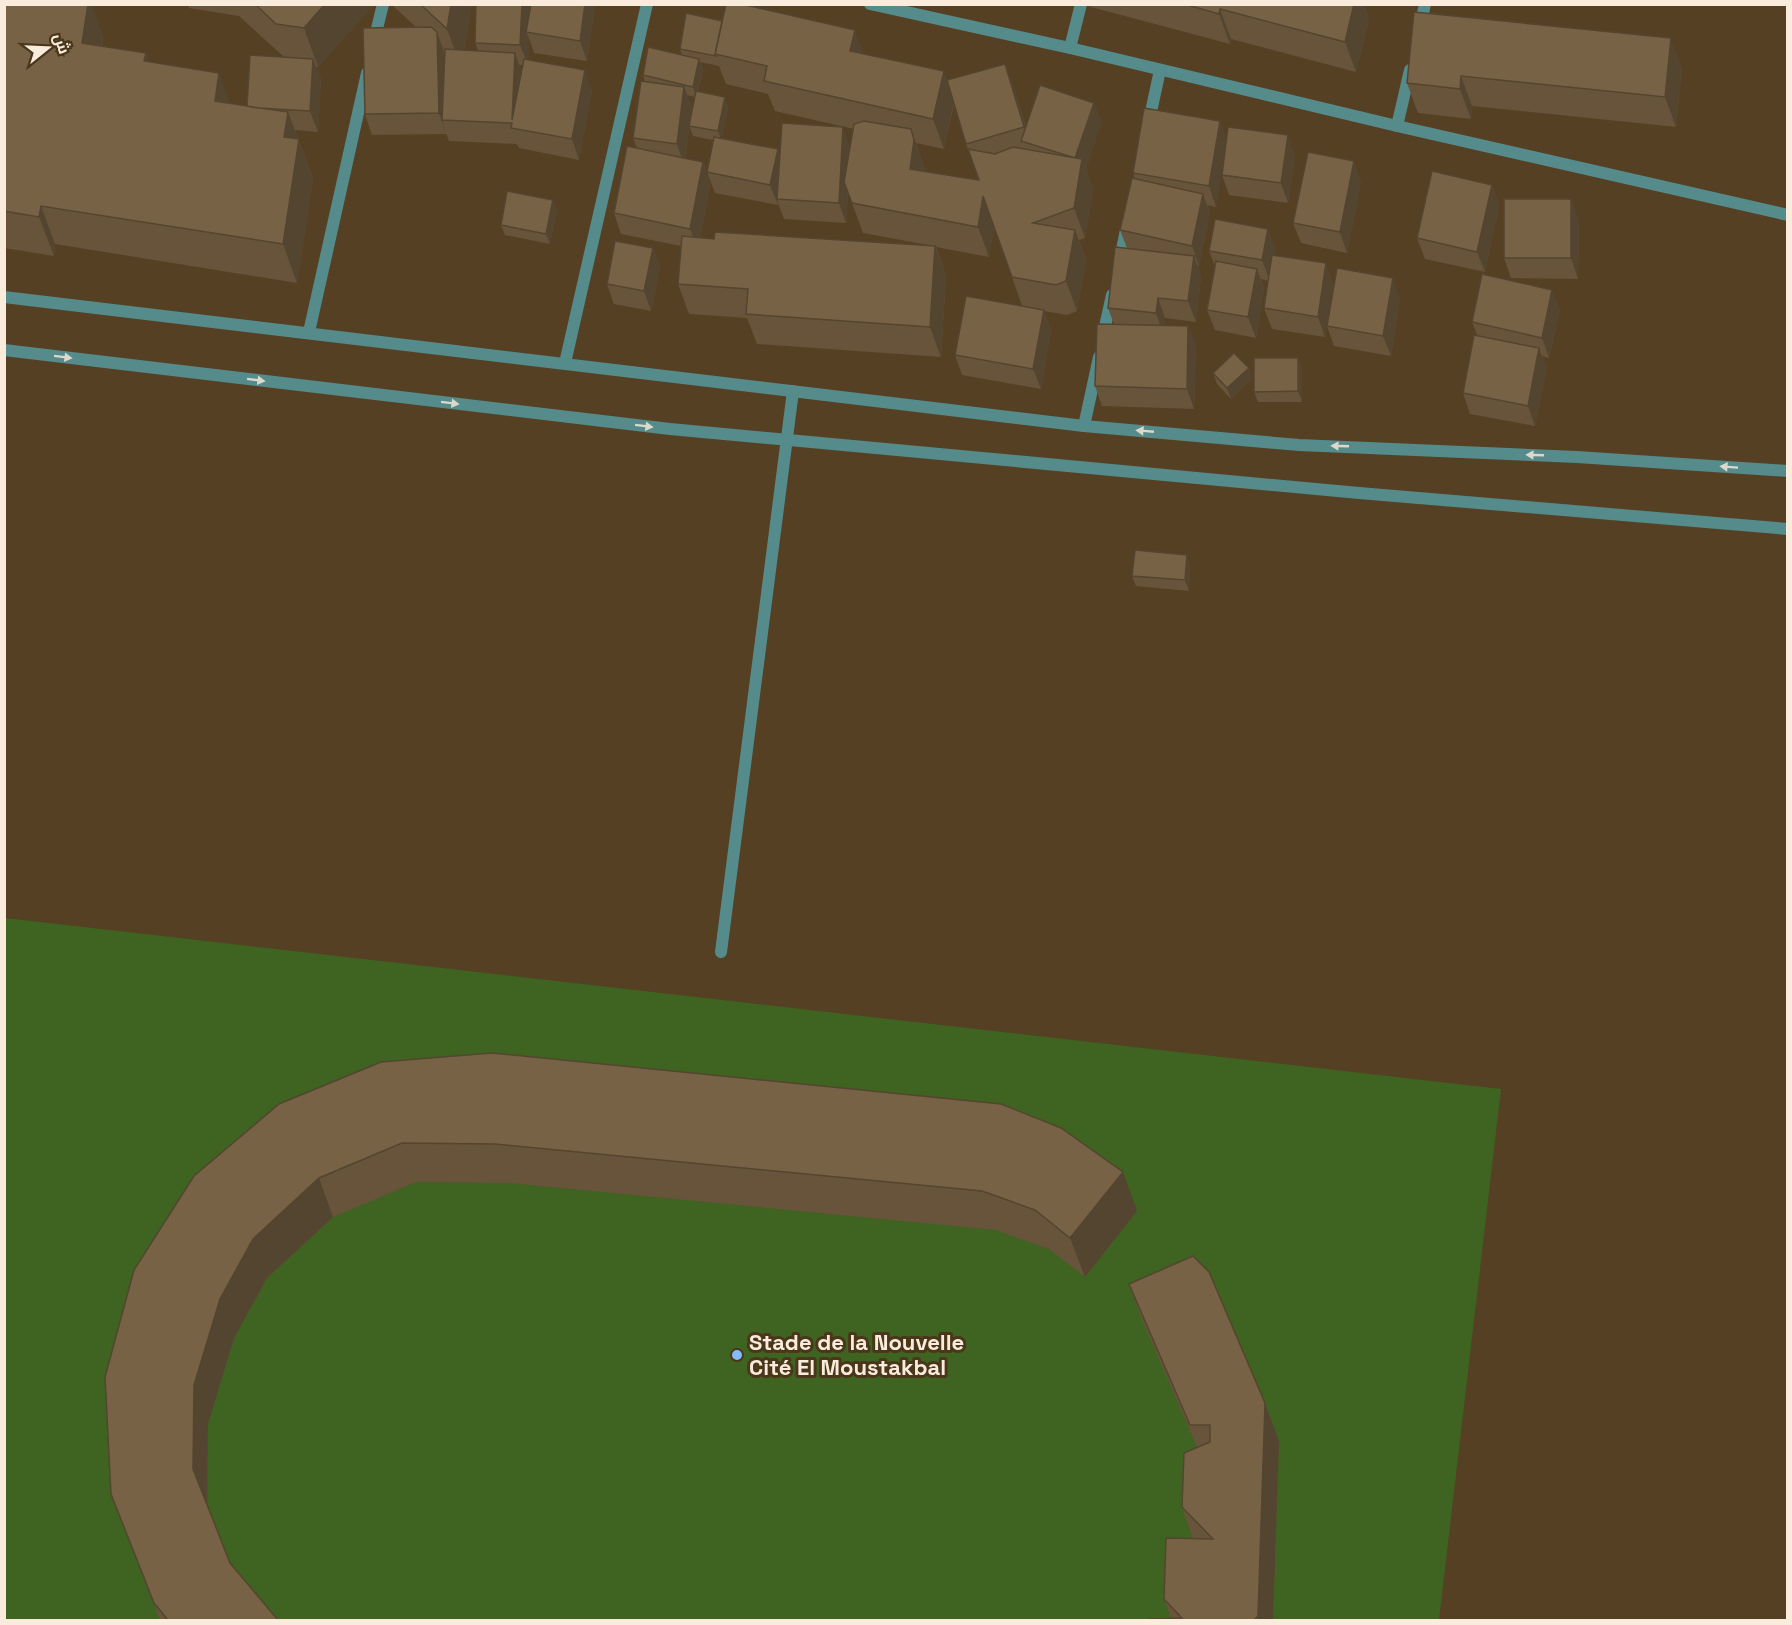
<svg xmlns="http://www.w3.org/2000/svg" width="1792" height="1625" font-family="'Space Grotesk',Cairo,sans-serif">
<style>
.green{fill:#3f6320}
.lines{fill:none;stroke-linecap:round;stroke-linejoin:round}
.lane{stroke:#558b8a;stroke-width:12}
.street{stroke:#558b8a;stroke-width:12}
.wall{fill:#67543b;fill-rule:evenodd}
.shaded-wall{fill:#544530}
.building{fill:#786245;stroke:#544530;stroke-width:1.5}
.oneway{fill:#d9d9cc}
.poi-dot{fill:#85bbfb;stroke:#4a361a;stroke-width:2}
.labels{text-anchor:middle;stroke-width:6;stroke-linejoin:round;paint-order:stroke}
.poi-label{font-size:22px;font-weight:bold;fill:#faecdc;stroke:#4a361a;text-anchor:start}
</style>
<rect width="100%" height="100%" fill="#554024"/>
<path class="green" d="M5,918L1501,1089L1439,1620H5Z"/>
<g class="lines">
<path class="lane" d="M721,952L793,391"/>
<g class="street">
<path d="M870,4L1070,48L1397,126L1788,215"/>
<path d="M1420,27L1425,4"/>
<path d="M374,41L383,4"/>
<path d="M1070,48L1081,4"/>
<path d="M1148,126L1160,70"/>
<path d="M1397,126L1410,70"/>
<path d="M1119,264L1127,225"/>
<path d="M4,297L1084,426L1299,445L1577,457L1788,471"/>
<path d="M309,332L367,73"/>
<path d="M1102,340L1112,295"/>
<path d="M4,350L670,429L1359,493L1788,529"/>
<path d="M565,363L647,4"/>
<path d="M1084,426L1099,357"/>
</g>
</g>
<g class="wall">
<path d="M4,4L103,35L102,46L146,53L149,62L230,103L247,106L284,57L239,16L189,8L188,4H374L318,67H316L321,79L318,132L295,130L313,178L297,283L55,244L54,256L4,248Z"/>
<path d="M391,4H472L464,50H478L475,43L476,4H530L529,13L531,4H595V7L587,61L534,53L529,38L528,59L592,90L579,160L519,148L517,144L449,141L446,133V134L372,135L365,114L416,27ZM519,65H523L522,71Z"/>
<path d="M1080,4H1364L1369,19L1356,72L1231,39L1230,44Z"/>
<path d="M1414,12L1682,68L1676,127L1472,106L1471,119L1418,113L1407,83Z"/>
<path d="M680,49L863,53L947,81L1013,84L1026,128L1094,103L1101,123L1086,169L1093,189L1085,238L1079,240L1086,260L1077,311L1067,315L1044,311L1051,330L1041,389L962,375L955,355L1022,306L994,226L989,257L936,247L946,276L941,357L757,344L747,318L689,314L678,284L681,246L621,234L614,213L637,148L633,138L645,82L643,75L682,55ZM700,62L719,66L726,84L768,94L775,111L854,129L850,147L780,155L778,149L722,138L728,107L725,97L698,91L703,69ZM687,95L695,97L689,126L693,136L713,140L707,172L715,193L778,205V203L784,219L846,223L848,192L863,233L933,246L700,238L711,182L703,162L685,158L692,107ZM954,104L966,144L979,180L925,172V170L916,143L944,149Z"/>
<path d="M1220,121L1226,140L1295,155L1288,203L1229,195L1222,175V170L1216,207L1207,205L1210,214L1199,266H1197L1201,276L1196,322L1165,318L1164,325L1196,346L1194,409L1102,406L1095,386L1114,324L1108,308L1127,248L1120,230L1135,179L1133,173Z"/>
<path d="M1361,182L1347,253L1301,243L1293,223Z"/>
<path d="M1492,185L1499,206L1485,272L1425,259L1417,238Z"/>
<path d="M557,210L550,244L505,235L501,225Z"/>
<path d="M1579,220L1578,279L1511,278L1504,258Z"/>
<path d="M1268,229L1275,249L1274,255L1333,284L1325,337L1272,329L1264,308L1268,281L1261,279L1264,289L1256,338L1215,330L1207,310L1215,266L1209,251Z"/>
<path d="M653,248L660,268L651,311L614,304L607,284Z"/>
<path d="M1400,298L1391,356L1334,346L1327,326Z"/>
<path d="M1560,310L1549,358L1542,356L1547,368L1535,426L1470,414L1463,393L1477,335L1472,322Z"/>
<path d="M1249,368L1252,378L1231,399L1217,384L1213,373Z"/>
<path d="M1302,368V402H1258L1254,392Z"/>
<path d="M1187,555L1190,565L1189,591L1136,586L1132,576Z"/>
<path d="M279,1104L1137,1211L1085,1277L1049,1249L996,1230L509,1183L416,1182L333,1217L267,1278L234,1338L208,1424L207,1505L230,1563L278,1620H160L111,1494Z"/>
<path d="M1129,1284L1265,1403L1279,1441L1273,1620L1171,1618L1164,1599L1193,1539L1182,1507L1197,1447L1143,1322Z"/>
</g>
<g class="shaded-wall">
<path d="M88,4H92L103,35L96,82L82,43Z"/>
<path d="M325,4H374L318,67L304,28Z"/>
<path d="M451,4H472L461,67L447,29Z"/>
<path d="M522,4H530L529,33L526,32L529,38L528,65L520,45Z"/>
<path d="M585,4H595V7L587,61L580,41Z"/>
<path d="M1354,4H1364L1369,19L1356,72L1345,42Z"/>
<path d="M1220,9L1231,39L1230,44L1219,14Z"/>
<path d="M855,30L865,60L850,51Z"/>
<path d="M437,32L444,52L446,120H442L446,134L439,113Z"/>
<path d="M1671,38L1682,68L1676,127L1665,97Z"/>
<path d="M146,53L160,92L144,61Z"/>
<path d="M515,53L522,73L512,120Z"/>
<path d="M313,59L321,79L318,132L310,111Z"/>
<path d="M699,59L703,69L696,97L693,87Z"/>
<path d="M1005,64L1013,84L1031,147L1024,127Z"/>
<path d="M585,70L592,90L579,160L572,139Z"/>
<path d="M944,71L954,101L944,149L933,119Z"/>
<path d="M219,73L233,112L215,101Z"/>
<path d="M1461,76L1472,106L1471,119L1460,89Z"/>
<path d="M684,87L692,107L684,164L677,144Z"/>
<path d="M725,97L728,107L722,142L718,131Z"/>
<path d="M1094,103L1101,123L1086,169L1093,189L1085,238L1074,208L1075,159Z"/>
<path d="M288,112L313,178L297,283L283,244L284,137Z"/>
<path d="M1220,121L1227,142L1216,207L1209,186Z"/>
<path d="M843,127L850,147L846,223L839,203Z"/>
<path d="M911,129L925,170L921,199L910,169Z"/>
<path d="M1288,135L1295,155L1288,203L1281,183Z"/>
<path d="M778,149L785,170L777,199L778,203V205L770,185Z"/>
<path d="M1354,161L1361,182L1347,253L1340,232Z"/>
<path d="M703,162L711,182L698,249L690,229Z"/>
<path d="M1492,185L1499,206L1485,272L1477,252Z"/>
<path d="M1203,194L1210,214L1199,266L1192,246Z"/>
<path d="M983,196L994,226L989,257L978,227Z"/>
<path d="M1571,199L1579,220L1578,279L1571,258Z"/>
<path d="M553,200L557,210L550,244L546,234Z"/>
<path d="M41,206L55,244L54,256L39,217Z"/>
<path d="M1268,229L1275,249L1270,281L1262,260Z"/>
<path d="M1075,230L1086,260L1077,311L1066,281Z"/>
<path d="M935,246L946,276L941,357L930,327Z"/>
<path d="M653,248L660,268L651,311L644,291Z"/>
<path d="M1194,256L1201,276L1196,322L1188,301Z"/>
<path d="M1326,263L1333,284L1325,337L1318,317Z"/>
<path d="M1257,269L1264,289L1256,338L1248,317Z"/>
<path d="M1393,278L1400,298L1391,356L1383,336Z"/>
<path d="M1552,290L1560,310L1549,358L1542,338Z"/>
<path d="M1158,298L1165,318L1163,334L1156,313Z"/>
<path d="M1044,310L1051,330L1041,389L1033,369Z"/>
<path d="M1188,326L1196,346L1194,409L1187,389Z"/>
<path d="M1539,348L1547,368L1535,426L1528,406Z"/>
<path d="M1298,358L1302,368V402L1298,391Z"/>
<path d="M1249,368L1252,378L1231,399L1227,388Z"/>
<path d="M1187,555L1190,565L1189,591L1185,580Z"/>
<path d="M1123,1172L1137,1211L1085,1277L1070,1238Z"/>
<path d="M319,1178L333,1217L267,1278L234,1338L208,1424L207,1508L193,1469L194,1385L220,1299L253,1239Z"/>
<path d="M1265,1403L1279,1441L1273,1620H1254Z"/>
</g>
<g class="building">
<path d="M4,4H88L82,43L146,53L144,61L219,73L215,101L288,112L284,137L299,139L283,244L41,206L39,217L4,211Z"/>
<path d="M255,4H325L304,28L276,24Z"/>
<path d="M420,4H451L447,29Z"/>
<path d="M476,4H522L520,45L475,43Z"/>
<path d="M531,4H585L580,41L526,32Z"/>
<path d="M726,4H741L855,30L850,51L944,71L933,119L764,81L767,66L715,54Z"/>
<path d="M1184,4H1354L1345,42L1220,9L1219,14Z"/>
<path d="M1414,12L1671,38L1665,97L1461,76L1460,89L1407,83Z"/>
<path d="M686,13L722,21L715,54L716,56L680,49Z"/>
<path d="M431,27L437,32L439,113L365,114L363,28Z"/>
<path d="M648,47L699,59L693,87L643,75Z"/>
<path d="M445,49L515,53L512,120L524,59L585,70L572,139L511,128L512,123L442,120Z"/>
<path d="M250,55L313,59L310,111L259,108L247,106Z"/>
<path d="M1005,64L1024,127L966,144L947,80Z"/>
<path d="M641,81L684,87L677,144L633,138Z"/>
<path d="M1040,85L1094,103L1075,158L1021,141Z"/>
<path d="M696,91L725,97L718,131L689,126Z"/>
<path d="M1144,108L1220,121L1209,186L1133,173Z"/>
<path d="M864,121L911,129L914,140L910,169L979,180L968,149L995,154L1013,147L1082,159L1074,208L1033,223L1075,230L1066,281L1056,285L1012,277L983,196L978,227L852,203L844,182L854,124Z"/>
<path d="M782,123L843,127L839,203L777,199Z"/>
<path d="M1228,127L1288,135L1281,183L1222,175Z"/>
<path d="M714,137L778,149L770,185L707,172Z"/>
<path d="M627,146L703,162L690,229L614,213Z"/>
<path d="M1308,152L1354,161L1340,232L1293,223Z"/>
<path d="M1432,171L1492,185L1477,252L1417,238Z"/>
<path d="M1132,178L1203,194L1192,246L1120,230Z"/>
<path d="M507,191L553,200L546,234L501,225Z"/>
<rect x="1504" y="199" width="67" height="59"/>
<path d="M1215,219L1268,229L1262,260L1209,251Z"/>
<path d="M715,232L935,246L930,327L746,314L748,289L678,284L682,236L714,239Z"/>
<path d="M615,241L653,248L644,291L607,284Z"/>
<path d="M1115,247L1194,256L1188,301L1158,298L1156,313L1108,308Z"/>
<path d="M1272,255L1326,263L1318,317L1264,308Z"/>
<path d="M1216,261L1257,269L1248,317L1207,310Z"/>
<path d="M1337,268L1393,278L1383,336L1327,326Z"/>
<path d="M1482,274L1552,290L1542,338L1472,322Z"/>
<path d="M966,296L1044,310L1033,369L955,355Z"/>
<path d="M1097,324L1188,326L1187,389L1095,386Z"/>
<path d="M1474,335L1539,348L1528,406L1463,393Z"/>
<path d="M1234,353L1249,368L1227,388L1213,373Z"/>
<path d="M1254,358H1298V391L1254,392Z"/>
<path d="M1135,550L1187,555L1185,580L1132,576Z"/>
<path d="M492,1053L1001,1104L1061,1128L1123,1172L1070,1238L1035,1210L982,1191L495,1144L402,1143L319,1178L253,1239L220,1299L194,1385L193,1469L230,1563L278,1620H168L154,1603L111,1494L105,1377L134,1270L194,1176L279,1104L381,1062Z"/>
<path d="M1193,1256L1209,1272L1265,1403L1258,1616L1254,1620H1148L1150,1619L1182,1618L1164,1599L1166,1538L1213,1539L1182,1507L1184,1453L1210,1442V1425H1190L1129,1284Z"/>
</g>
<defs><path id="oneway-solid" d="M-6-.8H1V-3.2L6.5 0L1 3.2V.8H-6Z" transform="scale(1.5)"/></defs>
<g class="oneway">
<use href="#oneway-solid" transform="translate(63 357) rotate(7)"/>
<use href="#oneway-solid" transform="translate(256 380) rotate(7)"/>
<use href="#oneway-solid" transform="translate(450 403) rotate(7)"/>
<use href="#oneway-solid" transform="translate(644 426) rotate(7)"/>
<use href="#oneway-solid" transform="translate(1145 431) rotate(-175)"/>
<use href="#oneway-solid" transform="translate(1340 446) rotate(-178)"/>
<use href="#oneway-solid" transform="translate(1535 455) rotate(-178)"/>
<use href="#oneway-solid" transform="translate(1729 467) rotate(-176)"/>
</g>
<circle class="poi-dot" cx="737" cy="1355" r="6"/>
<g class="labels">
<g class="poi-label">
<text x="749" y="1350">Stade de la Nouvelle<tspan x="749" dy="25">Cité El Moustakbal</tspan></text>
</g>
</g>
<rect width="1792" height="1625" fill="none" stroke="#faecdc" stroke-width="12"/>
<g transform="translate(48 48) rotate(72)" stroke="#4a361a" stroke-width="4.5" paint-order="stroke">
<path d="M0-4.5L10 22L0 15L-10 22Z" fill="#faecdc"/>
<text y="-9" font-size="16" font-weight="bold" text-anchor="middle" fill="#faecdc">ش</text>
</g>
</svg>
